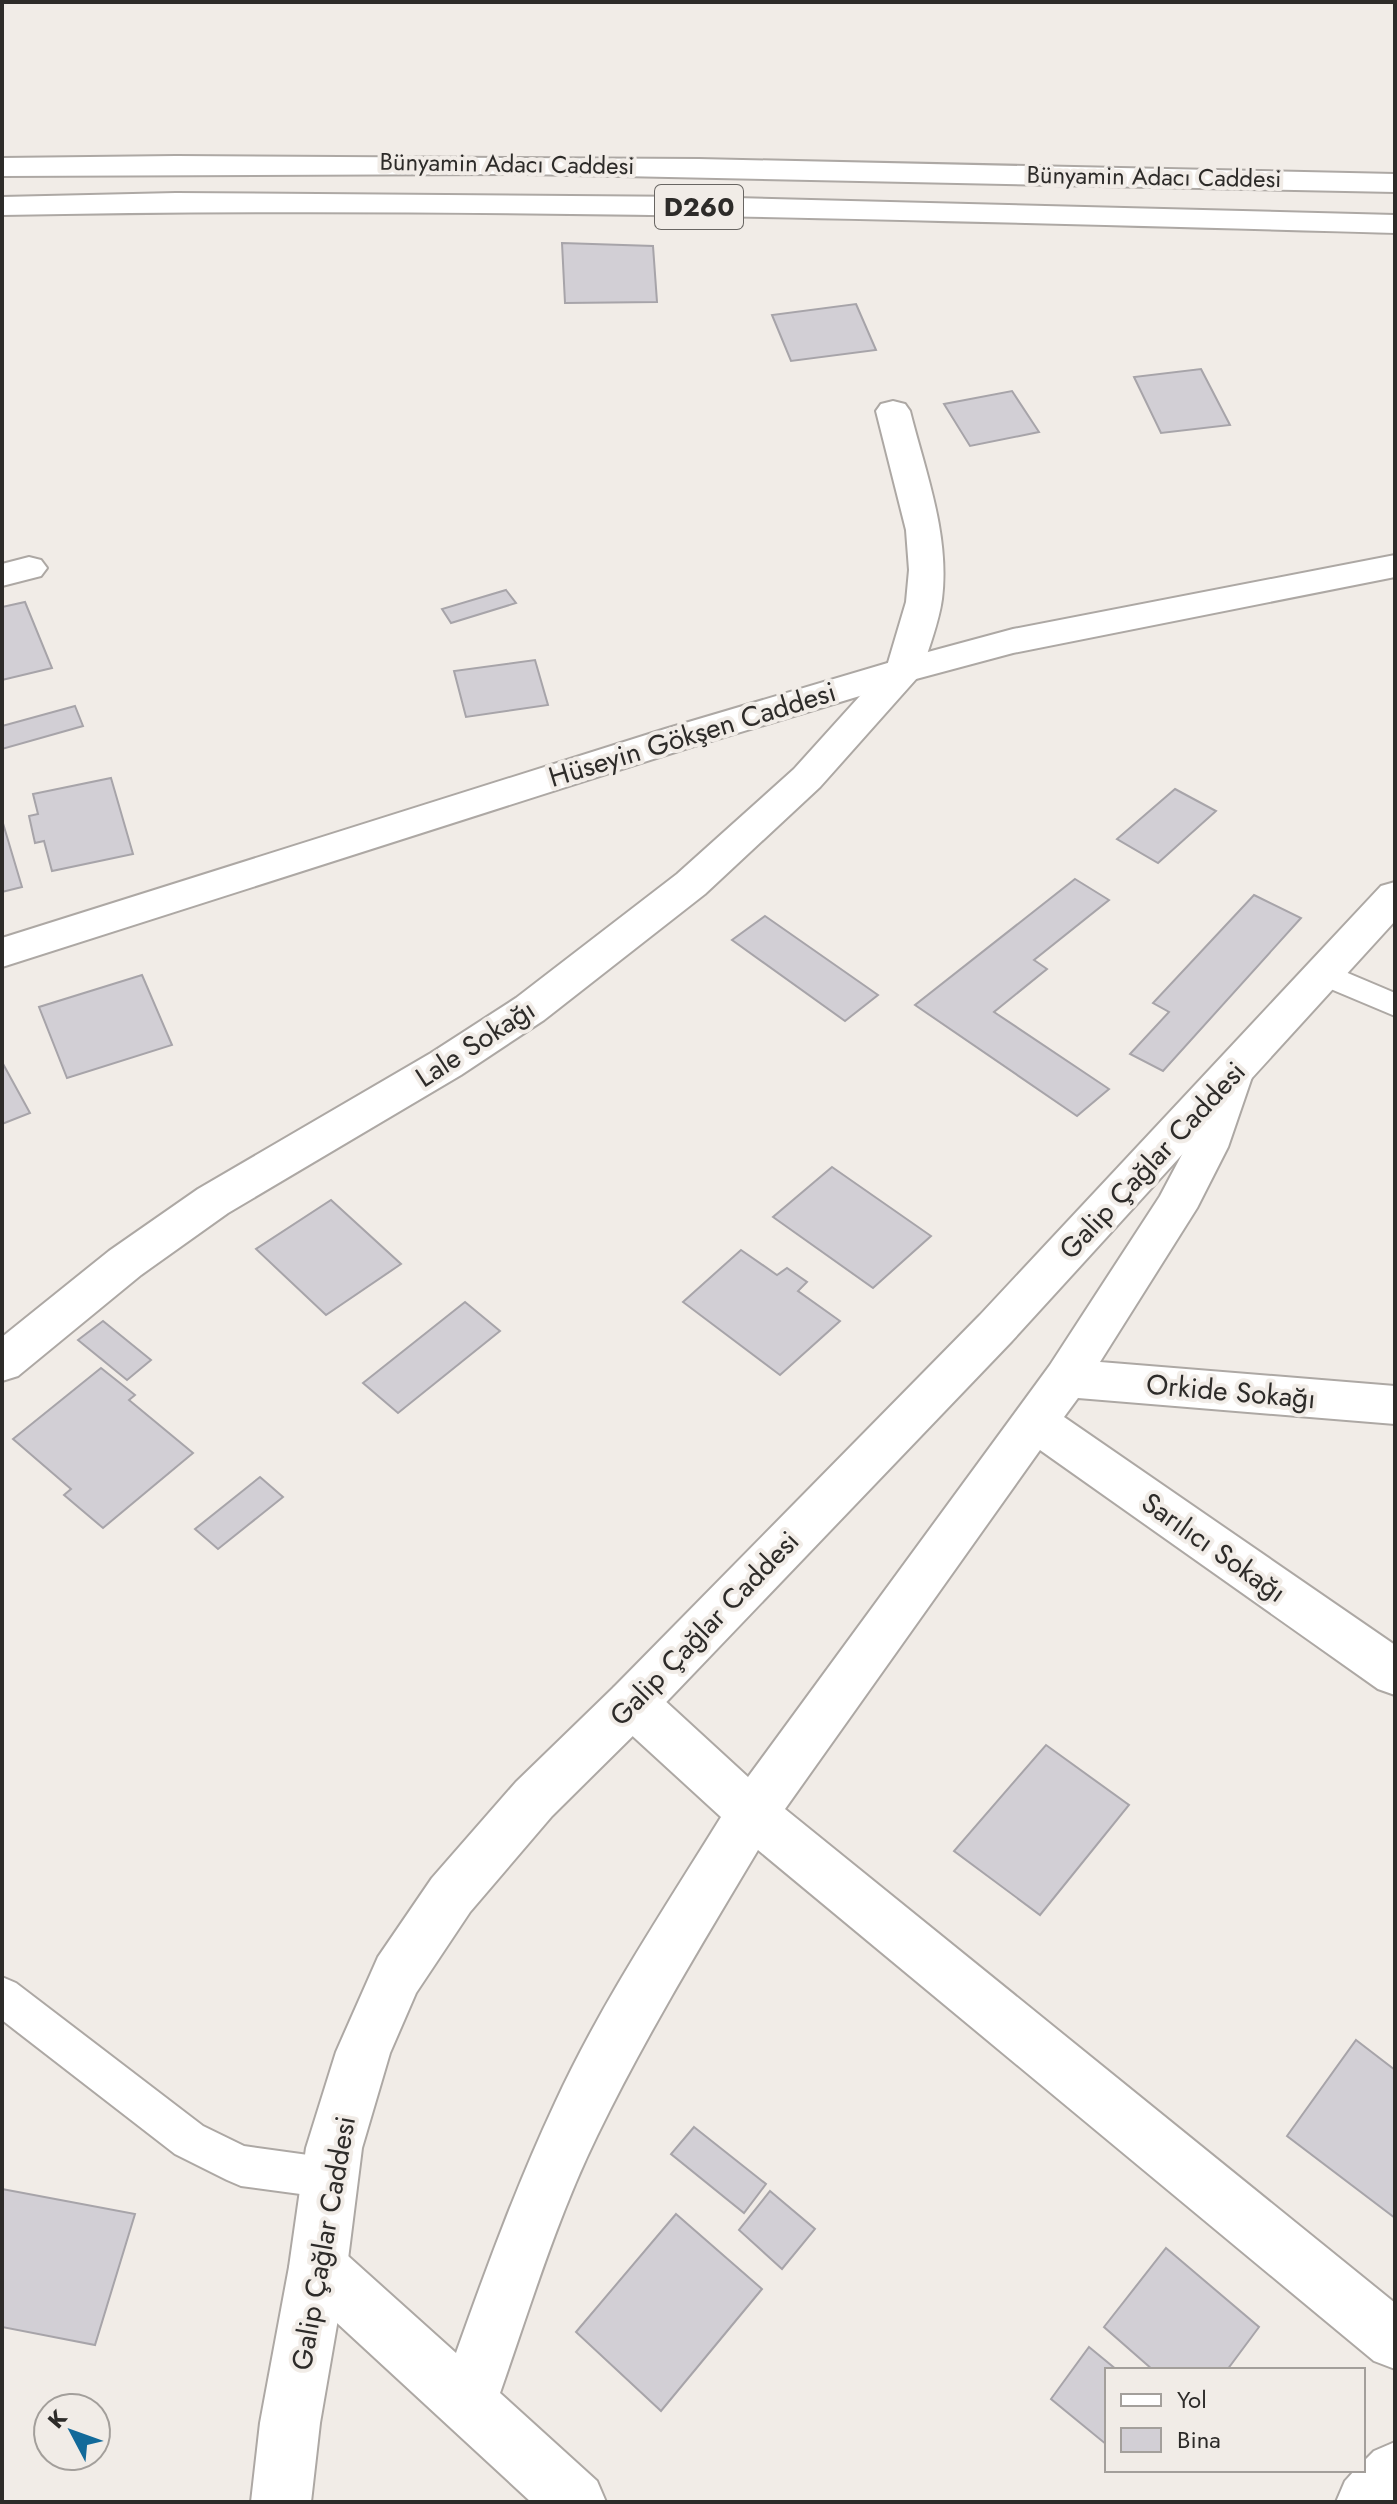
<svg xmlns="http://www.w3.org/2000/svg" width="1397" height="2504" font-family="Jost,sans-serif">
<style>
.building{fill:#d2cfd5;stroke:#a7a4a9;stroke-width:2}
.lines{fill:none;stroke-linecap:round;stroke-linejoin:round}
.lane-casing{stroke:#ada8a4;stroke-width:4}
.street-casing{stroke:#ada8a4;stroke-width:4}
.secondary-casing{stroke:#ada8a4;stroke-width:4}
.primary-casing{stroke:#ada8a4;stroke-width:4}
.lane{fill:#fff;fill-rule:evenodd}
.street{fill:#fff;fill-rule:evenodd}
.secondary{fill:#fff;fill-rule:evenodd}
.primary{fill:#fff;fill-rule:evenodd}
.labels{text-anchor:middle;stroke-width:8;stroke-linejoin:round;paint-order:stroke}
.far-street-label{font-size:24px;fill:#2d2b29;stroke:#f1ece7}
.shield{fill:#f1ece7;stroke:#686562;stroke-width:2}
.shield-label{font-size:26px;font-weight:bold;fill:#2d2b29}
.street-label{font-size:28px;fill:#2d2b29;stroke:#f1ece7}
</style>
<rect width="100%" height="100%" fill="#f1ece7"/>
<g class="building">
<path d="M562,243L653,246L657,302L565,303Z"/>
<path d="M856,304L876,350L791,361L772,315Z"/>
<path d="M1201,369L1230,425L1161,433L1134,377Z"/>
<path d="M1012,391L1039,432L970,446L944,404Z"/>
<path d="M506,590L516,603L451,623L442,609Z"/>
<path d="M25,602L52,668L2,680V607Z"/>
<path d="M535,660L548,705L466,717L454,671Z"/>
<path d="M75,706L83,726L2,749V726Z"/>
<path d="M111,778L133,854L52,871L44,841L35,843L29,816L38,814L33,794Z"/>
<path d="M1175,789L1216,811L1158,863L1117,839Z"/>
<path d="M2,820L22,887L2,892Z"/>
<path d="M1075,879L1109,900L1034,960L1047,969L994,1012L1109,1089L1077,1116L915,1005Z"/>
<path d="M1254,895L1301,918L1163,1071L1130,1054L1169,1012L1153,1003Z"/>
<path d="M765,916L878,995L845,1021L732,940Z"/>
<path d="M142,975L172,1045L67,1078L39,1007Z"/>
<path d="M2,1062L30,1113L2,1124Z"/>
<path d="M832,1167L931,1236L873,1288L773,1217Z"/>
<path d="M331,1200L401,1264L326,1315L256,1249Z"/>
<path d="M741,1250L777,1275L787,1268L807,1282L798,1291L840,1321L780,1375L683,1302Z"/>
<path d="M465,1302L500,1331L398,1413L363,1383Z"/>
<path d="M103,1321L151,1360L127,1380L78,1340Z"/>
<path d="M101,1368L135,1395L129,1400L193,1453L103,1528L64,1495L71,1489L13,1439Z"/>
<path d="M260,1477L283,1497L218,1549L195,1529Z"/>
<path d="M1046,1745L1129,1805L1040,1915L954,1851Z"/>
<path d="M1356,2040L1395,2070V2218L1287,2136Z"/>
<path d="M694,2127L766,2184L744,2213L671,2154Z"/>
<path d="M2,2189L135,2214L95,2345L2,2327Z"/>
<path d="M770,2191L815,2229L782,2269L739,2230Z"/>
<path d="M676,2214L762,2289L661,2411L576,2332Z"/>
<path d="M1166,2248L1259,2327L1227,2370H1153L1104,2327Z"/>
<path d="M1089,2347L1117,2370H1107V2445L1051,2399Z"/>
</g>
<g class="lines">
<g class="lane-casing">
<g id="lane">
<path d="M1324,963L1395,993V1016L1314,982L1309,974L1314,966Z"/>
<path d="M2,1977L16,1983L203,2126L244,2146L330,2158L344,2164L350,2178L344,2192L330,2198L241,2186L227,2180L175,2154L2,2020Z"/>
</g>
</g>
<g class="street-casing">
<g id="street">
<path d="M893,401L905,404L910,411C925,471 950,535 942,599C939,622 929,647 922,670L917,678L820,787L705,894L544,1020L461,1075L228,1213L141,1275L18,1376L2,1381V1337L109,1251L198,1189L431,1053L516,998L677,874L794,769L887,666L906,602L909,570L906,530L876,411L881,404Z"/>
<path d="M29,557L41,560L47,568L41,576L2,586V564Z"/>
<path d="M1232,1058L1247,1063L1253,1074L1228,1147L1197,1208L1100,1362L1395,1386V1424L1078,1398L1064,1417L1395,1645V1695L1378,1689L1040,1450L785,1809L1395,2303V2369L1374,2361L758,1850C702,1944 645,2037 597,2136C557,2218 530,2307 500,2393L597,2481L606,2502H531L298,2287L289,2267L298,2247L318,2238L338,2247L456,2353C486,2269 517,2184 555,2103C601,2003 663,1911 721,1817L614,1719L607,1703L614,1687L632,1681L650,1687L748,1777L1050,1365L1160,1196L1186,1147L1217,1063Z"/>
<path d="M1395,2442V2502H1336L1345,2481L1355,2470H1363V2462L1374,2451Z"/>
</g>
</g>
<g class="secondary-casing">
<g id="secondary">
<path d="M1395,555V577L1013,653L916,679L691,747L2,967V938L665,729L891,662L1013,629Z"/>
<path d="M1395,882V921L1012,1341L650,1719L552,1816L470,1912L416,1993L390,2053L362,2148L347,2267L320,2423L311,2502H251L260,2423L289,2267L306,2148L336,2052L378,1957L432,1878L516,1782L614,1687L980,1315L1381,886Z"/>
</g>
</g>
<g class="primary-casing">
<g id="primary">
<path d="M176,156L699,159L1395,174V192L525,174L2,176V158Z"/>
<path d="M176,193L698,197L1395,215V233C931,220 467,206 2,215V197Z"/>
</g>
</g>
<use href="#lane" class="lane"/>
<use href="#street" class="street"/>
<use href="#secondary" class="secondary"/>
<use href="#primary" class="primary"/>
</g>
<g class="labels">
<g class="far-street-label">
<text transform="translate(507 164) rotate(1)" y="8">Bünyamin Adacı Caddesi</text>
<text transform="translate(1154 177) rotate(1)" y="8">Bünyamin Adacı Caddesi</text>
</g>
<rect class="shield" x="655" y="185" width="88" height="44" rx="6"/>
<g class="shield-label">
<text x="699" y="216">D260</text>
</g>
<g class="street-label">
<text transform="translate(692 734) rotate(-17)" y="10">Hüseyin Gökşen Caddesi</text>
<text transform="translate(475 1043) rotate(-33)" y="10">Lale Sokağı</text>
<text transform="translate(1152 1160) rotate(-47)" y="10">Galip Çağlar Caddesi</text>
<text transform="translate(1231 1391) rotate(5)" y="10">Orkide Sokağı</text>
<text transform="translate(1214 1547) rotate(35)" y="10">Sarılıcı Sokağı</text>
<text transform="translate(704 1628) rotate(-46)" y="10">Galip Çağlar Caddesi</text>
<text transform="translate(323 2243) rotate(-80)" y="10">Galip Çağlar Caddesi</text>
</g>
</g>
<rect width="1397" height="2504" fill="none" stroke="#2d2b29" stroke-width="8"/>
<rect x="1105" y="2368" width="260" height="104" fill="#f1ece7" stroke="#a39f9b" stroke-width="2"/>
<rect x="1121" y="2394" width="40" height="12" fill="#ffffff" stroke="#a39f9b" stroke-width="2"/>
<text x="1177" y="2408" font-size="24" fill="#2d2b29">Yol</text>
<rect x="1121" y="2428" width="40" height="24" fill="#d2cfd5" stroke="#a39f9b" stroke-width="2"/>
<text x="1177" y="2448" font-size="24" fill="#2d2b29">Bina</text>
<g transform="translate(72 2432) rotate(311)"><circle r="38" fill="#f1ece7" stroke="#a39f9b" stroke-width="2"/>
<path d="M0-6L14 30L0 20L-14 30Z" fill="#126a9a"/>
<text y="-12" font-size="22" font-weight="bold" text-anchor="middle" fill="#2d2b29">K</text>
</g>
</svg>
